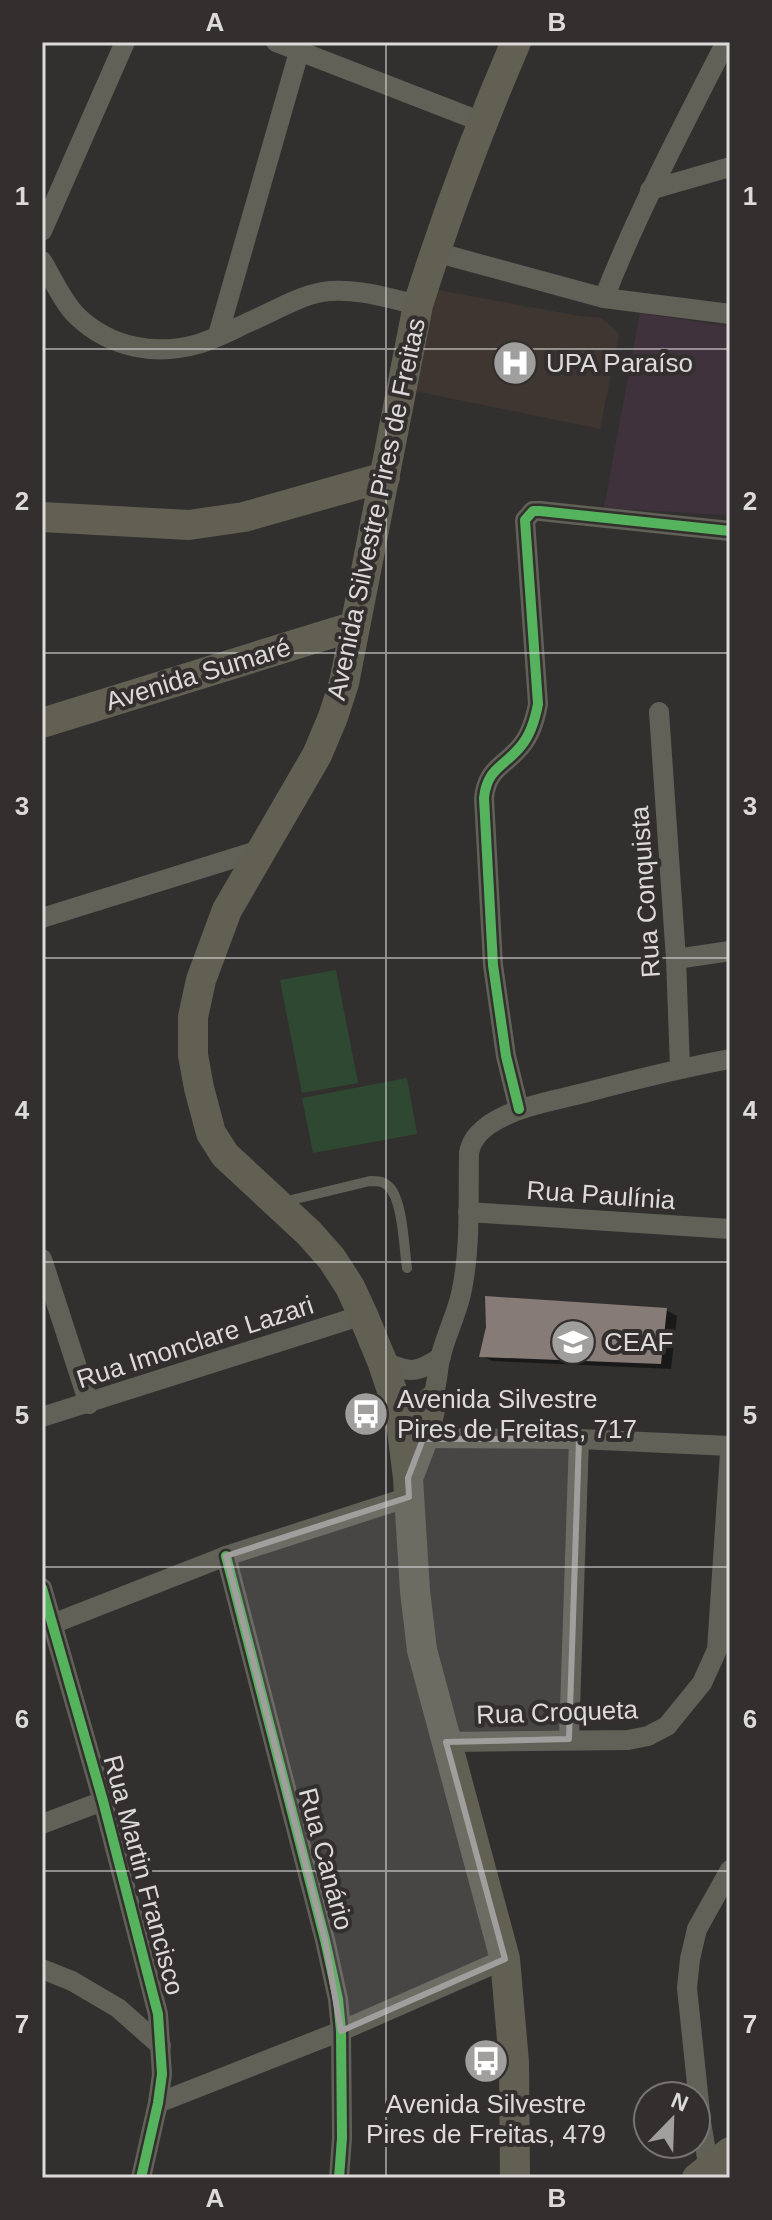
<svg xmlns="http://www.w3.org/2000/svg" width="772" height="2220" font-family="Arial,sans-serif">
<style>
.built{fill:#3f3632}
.education{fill:#40323c}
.garden{fill:#2e4831}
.shadow{fill:#0007}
.building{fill:#877b77}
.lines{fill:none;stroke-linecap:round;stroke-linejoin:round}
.lane{stroke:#616157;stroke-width:10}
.street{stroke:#616157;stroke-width:20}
.secondary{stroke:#616053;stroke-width:30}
.cycleway-casing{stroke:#332f2e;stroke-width:15}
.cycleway{stroke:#56b35d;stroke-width:10}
.marked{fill:#a19f9e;fill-opacity:0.2;stroke:#a19f9e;stroke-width:6;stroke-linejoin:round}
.grid{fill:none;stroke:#dddbda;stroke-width:2;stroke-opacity:0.55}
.labels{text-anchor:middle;stroke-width:8;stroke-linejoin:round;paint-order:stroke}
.poi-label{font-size:26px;fill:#dddbda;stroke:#332f2e;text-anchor:start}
.street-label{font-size:26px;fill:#dddbda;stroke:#332f2e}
.neatline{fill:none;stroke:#dddbda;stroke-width:3}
.grid-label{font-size:26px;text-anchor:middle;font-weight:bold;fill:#dddbda}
</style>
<rect width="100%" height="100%" fill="#32302f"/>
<path class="built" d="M427,288L579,316L602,318L619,334L600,429L415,391Z"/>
<path class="education" d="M640,313L730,327V515L604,508Z"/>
<g class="garden">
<path d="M336,970L358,1083L302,1093L280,980Z"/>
<path d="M407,1078L417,1134L313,1153L302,1098Z"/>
</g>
<path class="shadow" d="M666,1310L677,1316L671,1369L492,1361L482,1356Z"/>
<path class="building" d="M485,1296L667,1308L661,1364L479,1357L486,1327Z"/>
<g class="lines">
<path class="lane" d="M283,1202L370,1181C377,1181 383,1181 388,1186C403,1198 404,1249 407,1268"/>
<g class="street">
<path d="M276,42L482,122"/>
<path d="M650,190L730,167"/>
<path d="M42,231L125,42"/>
<path d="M435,252L604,298L730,314"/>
<path d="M42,261C53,279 63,303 78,317C111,348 156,356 198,344C215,339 232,330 249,322C273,312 296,297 322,292C353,287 388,298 418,305"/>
<path d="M604,298C639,209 683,126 726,42"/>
<path d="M218,335L299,52"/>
<path d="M659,712L676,959L680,1068"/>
<path d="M42,918L263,849"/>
<path d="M676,959L730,951"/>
<path d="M519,1109L506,1056L493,965L484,798C487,768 504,767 521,746C531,734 535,720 538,704L525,520L533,511H540L730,531"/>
<path d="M468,1212L730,1229"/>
<path d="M42,1259L89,1404"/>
<path d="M382,1361C410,1373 416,1374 441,1357"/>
<path d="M423,1410C438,1396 436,1378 440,1359C445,1337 456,1316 461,1294C471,1249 468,1200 469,1153C471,1140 479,1132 490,1124C518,1106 552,1101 584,1093C633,1080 681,1068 730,1059"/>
<path d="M42,1417L363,1315"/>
<path d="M411,1438L579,1439L730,1446"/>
<path d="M226,1556L325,1940L338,1999L341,2031L342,2138L339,2178"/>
<path d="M42,1588L103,1801L158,2014L162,2074L158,2103L141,2178"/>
<path d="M42,1628L226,1556L409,1497"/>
<path d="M569,1739L579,1439"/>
<path d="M446,1742L628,1740L648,1736L667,1726L702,1683L717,1650L730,1453"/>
<path d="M42,1824L103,1801"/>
<path d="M42,1969L72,1981L118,2008L161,2046"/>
<path d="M158,2103L341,2031L505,1959"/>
<path d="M709,2170L701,2122L687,1988L690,1959L697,1929L730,1870"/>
</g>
<g class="secondary">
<path d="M42,517L189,525L244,517L385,477"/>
<path d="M42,723L355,626"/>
<path d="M410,1473L423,1439L432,1401"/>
<path d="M515,2178L514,2062L505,1959L422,1650L415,1591L408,1478L400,1414L382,1361L363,1315L350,1287L332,1259L309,1233L225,1155L211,1133L199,1088L193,1055V1017L201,980L227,910L317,755L333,717L344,683L418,305C446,216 479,128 516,42"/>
<path d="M697,2178L730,2152"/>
</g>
<g class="cycleway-casing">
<g id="cycleway">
<path d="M519,1109L506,1056L493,965L484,798C487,768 504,767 521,746C531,734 535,720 538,704L525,520L533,511H540L730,531"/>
<path d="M226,1556L325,1940L338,1999L341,2031L342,2138L339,2178"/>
<path d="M42,1588L103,1801L158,2014L162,2074L158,2103L141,2178"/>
</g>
</g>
<use href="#cycleway" class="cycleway"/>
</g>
<path class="marked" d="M423,1439H579L569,1739L446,1742L505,1959L341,2031L325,1940L226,1556L409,1497L408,1478Z"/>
<path class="grid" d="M386,42V2178M42,349H730M42,653H730M42,958H730M42,1262H730M42,1567H730M42,1871H730"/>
<defs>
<g id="hospital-disc" transform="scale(2.3)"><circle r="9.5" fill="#a19f9e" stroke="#332f2e"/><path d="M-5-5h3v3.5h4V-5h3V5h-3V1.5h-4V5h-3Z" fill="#fff"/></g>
<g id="school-disc" transform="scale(2.3)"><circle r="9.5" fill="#a19f9e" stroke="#332f2e"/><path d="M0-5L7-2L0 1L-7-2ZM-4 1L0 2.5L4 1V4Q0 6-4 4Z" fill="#fff"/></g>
<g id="bus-disc" transform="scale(2.3)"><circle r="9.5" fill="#a19f9e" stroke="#332f2e"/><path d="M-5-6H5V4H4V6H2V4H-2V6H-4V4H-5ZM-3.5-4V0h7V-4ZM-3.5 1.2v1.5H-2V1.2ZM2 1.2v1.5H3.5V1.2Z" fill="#fff"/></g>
</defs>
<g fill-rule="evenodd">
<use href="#hospital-disc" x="515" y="363"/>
<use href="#school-disc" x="573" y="1342"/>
<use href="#bus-disc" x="366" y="1414"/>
<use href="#bus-disc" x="486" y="2061"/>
</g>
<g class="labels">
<g class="poi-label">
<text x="546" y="372">UPA Paraíso</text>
<text x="604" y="1351">CEAF</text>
<text x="397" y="1408">Avenida Silvestre<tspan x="397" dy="30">Pires de Freitas, 717</tspan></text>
<text x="486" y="2113" text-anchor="middle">Avenida Silvestre<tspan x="486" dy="30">Pires de Freitas, 479</tspan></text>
</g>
<g class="street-label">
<text transform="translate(376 509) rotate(-78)" y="9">Avenida Silvestre Pires de Freitas</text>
<text transform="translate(198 674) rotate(-17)" y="9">Avenida Sumaré</text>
<text transform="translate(645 892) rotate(-94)" y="9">Rua Conquista</text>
<text transform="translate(601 1195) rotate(4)" y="9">Rua Paulínia</text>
<text transform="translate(195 1342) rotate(-18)" y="9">Rua Imonclare Lazari</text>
<text transform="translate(557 1712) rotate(-2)" y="9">Rua Croqueta</text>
<text transform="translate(326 1859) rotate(75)" y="9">Rua Canário</text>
<text transform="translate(144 1875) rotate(75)" y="9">Rua Martin Francisco</text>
</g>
</g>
<rect width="772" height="2220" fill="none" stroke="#332f2e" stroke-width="88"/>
<g transform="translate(672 2120) rotate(23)"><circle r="38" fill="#332f2e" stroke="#777473" stroke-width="2"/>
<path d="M0-6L14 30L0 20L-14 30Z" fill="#a19f9e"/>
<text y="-12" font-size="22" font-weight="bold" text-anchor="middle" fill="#dddbda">N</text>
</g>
<rect x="44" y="44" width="684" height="2132" class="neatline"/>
<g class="grid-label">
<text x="215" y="31">A</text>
<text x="557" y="31">B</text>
<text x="22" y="205">1</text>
<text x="750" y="205">1</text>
<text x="22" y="510">2</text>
<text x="750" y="510">2</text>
<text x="22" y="815">3</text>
<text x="750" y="815">3</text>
<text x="22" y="1119">4</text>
<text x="750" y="1119">4</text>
<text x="22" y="1424">5</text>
<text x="750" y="1424">5</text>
<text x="22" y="1728">6</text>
<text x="750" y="1728">6</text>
<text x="22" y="2033">7</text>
<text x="750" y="2033">7</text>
<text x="215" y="2207">A</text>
<text x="557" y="2207">B</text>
</g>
</svg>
